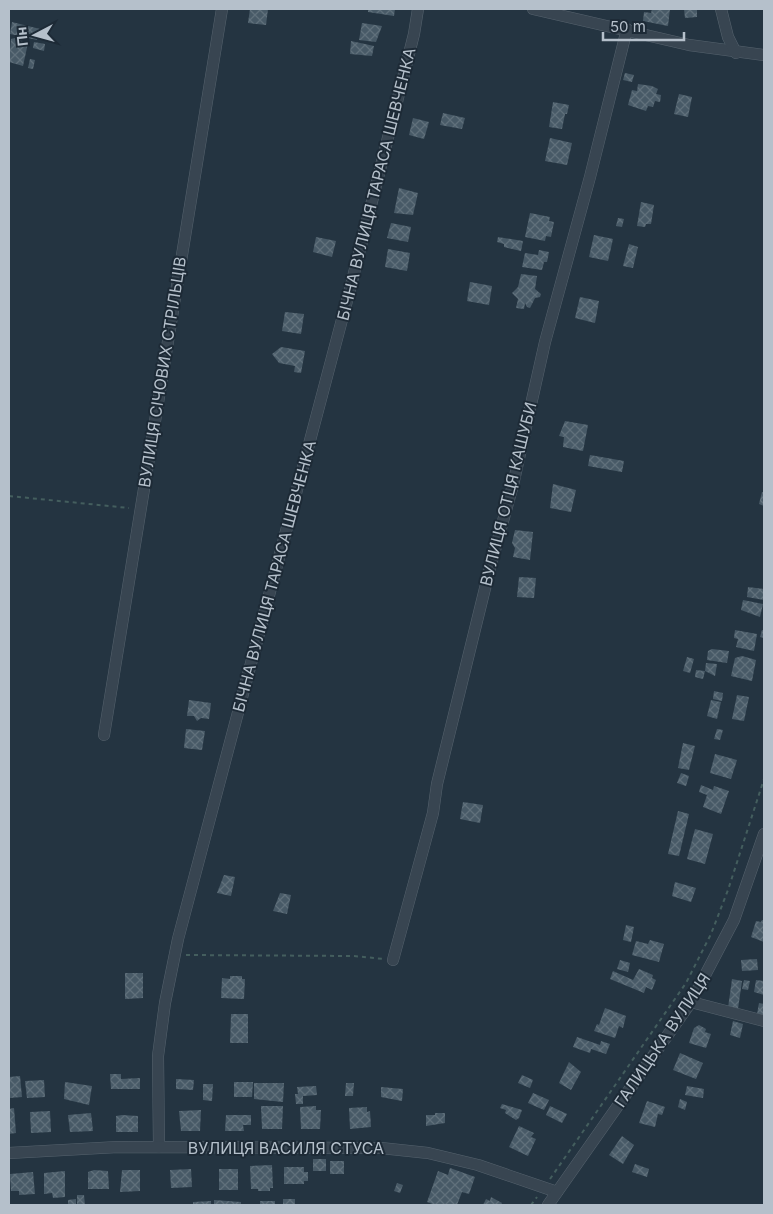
<svg xmlns="http://www.w3.org/2000/svg" width="773" height="1214" font-family="Inter,sans-serif">
<style>
.building{fill:url(#building-cross-hatch)}
.lines{fill:none;stroke-linecap:round;stroke-linejoin:round}
.minor-casing{stroke:#56636e;stroke-width:12}
.path{stroke:#445e5e;stroke-width:2;stroke-dasharray:4 4;stroke-linecap:butt}
.minor{stroke:#384551;stroke-width:11}
.labels{text-anchor:middle;stroke-width:4;stroke-linejoin:round;paint-order:stroke}
.street-label{font-size:16px;fill:#b5c0cb;stroke:#1d2a36}
</style>
<defs>
<pattern id="building-cross-hatch" width="8" height="8" patternUnits="userSpaceOnUse" patternTransform="scale(1.25)"><rect width="8" height="8" fill="#485a67"/><path d="M0 0l8 8M0 8l8-8" fill="none" stroke="#60707b"/></pattern>
</defs>
<rect width="100%" height="100%" fill="#243441"/>
<g class="building">
<path d="M250,9H268L266,25L248,23Z"/>
<path d="M368,9H395L394,16L368,12Z"/>
<path d="M652,9H670L668,26L643,21L644,12L651,13Z"/>
<path d="M684,9H697V17L685,18Z"/>
<path d="M12,22L40,29L37,40L10,34Z"/>
<path d="M362,23L382,26L376,42L359,40Z"/>
<path d="M15,38L28,43L23,66L9,62L11,39Z"/>
<path d="M351,41L374,46L372,56L350,54Z"/>
<path d="M34,42L45,44L44,51L33,48Z"/>
<path d="M30,59L35,60L33,69L28,68Z"/>
<path d="M625,73L634,75L632,82L623,80Z"/>
<path d="M638,84L652,86L658,89L656,94L661,95L660,102L655,101L653,107L648,106L646,111L628,105L632,90L637,91Z"/>
<path d="M679,94L692,97L688,117L674,114Z"/>
<path d="M553,102L569,105L567,114H565L562,129L549,127Z"/>
<path d="M443,113L465,118L462,129L440,125Z"/>
<path d="M413,118L429,122L424,139L409,135Z"/>
<path d="M550,138L572,143L567,165L545,161Z"/>
<path d="M399,188L418,193L413,215L394,213Z"/>
<path d="M641,202L654,205L651,224H646L645,227L637,226Z"/>
<path d="M530,213L550,217L549,221L554,222L551,237L546,236L545,241L525,237Z"/>
<path d="M618,218L624,219L622,227L616,226Z"/>
<path d="M391,223L411,227L408,242L387,238Z"/>
<path d="M594,235L613,239L608,261L589,257Z"/>
<path d="M316,237L336,241L332,257L313,252Z"/>
<path d="M498,237L523,241L521,251L504,247V244L497,242Z"/>
<path d="M629,244L638,247L633,268L623,266Z"/>
<path d="M388,249L410,253L407,271L385,267Z"/>
<path d="M539,250L549,252L547,262H544L542,270L522,267L525,253L538,255Z"/>
<path d="M521,274L537,276L535,289L541,294L540,297L535,298L530,308L527,307L525,303L524,309L516,308L518,299L512,293L518,287Z"/>
<path d="M470,282L492,286L489,305L467,301Z"/>
<path d="M580,297L599,301L595,323L575,318Z"/>
<path d="M285,312L304,314L301,334L282,331Z"/>
<path d="M281,347L305,351L301,373L294,372L295,366L279,363L272,354Z"/>
<path d="M565,421L588,425L583,451L563,447L564,437L559,436Z"/>
<path d="M590,455L624,461L622,472L588,466Z"/>
<path d="M553,484L576,490L571,512L550,508Z"/>
<path d="M762,492L764,493V506L759,504Z"/>
<path d="M515,530L533,532L530,560L513,557L515,548L512,543Z"/>
<path d="M519,577L536,578L534,598L517,597Z"/>
<path d="M748,587L764,589V600L747,597Z"/>
<path d="M743,600L763,604L760,617L741,610Z"/>
<path d="M735,630L757,634L754,651L736,647L738,639L734,638Z"/>
<path d="M762,630H764V638L760,637Z"/>
<path d="M712,649L729,651L727,663L707,660L708,651Z"/>
<path d="M742,656L756,660L752,681L731,676L735,658Z"/>
<path d="M687,657L694,659L690,673L683,671Z"/>
<path d="M706,663L717,664L715,676L705,671Z"/>
<path d="M696,670L705,671L703,679L695,677Z"/>
<path d="M714,691L723,693L722,701L713,699Z"/>
<path d="M737,695L749,697L744,721L732,719Z"/>
<path d="M189,700L211,703L209,719L201,718L197,721L194,716H187Z"/>
<path d="M711,700L721,702L717,719L707,716Z"/>
<path d="M186,729L205,731L202,750L184,748Z"/>
<path d="M717,729L723,730L720,740L714,739Z"/>
<path d="M683,743L695,746L689,770L678,768Z"/>
<path d="M715,754L737,760L731,779L710,773Z"/>
<path d="M681,773L689,776L686,786L677,783Z"/>
<path d="M701,785L713,790L714,786L729,791L721,814L703,807L707,795L699,792Z"/>
<path d="M463,802L483,805L480,823L460,819Z"/>
<path d="M678,811L689,814L679,856L668,854Z"/>
<path d="M695,829L713,834L705,864L687,859Z"/>
<path d="M224,875L235,877L231,896L217,893Z"/>
<path d="M675,882L696,888L691,902L672,896Z"/>
<path d="M280,893L291,895L287,914L273,911Z"/>
<path d="M762,920H764V942L751,937L756,921L761,922Z"/>
<path d="M626,925L634,927L631,942L623,940Z"/>
<path d="M650,940L664,944L659,962L632,955L636,941L648,944Z"/>
<path d="M757,959L758,970L742,971L741,960Z"/>
<path d="M620,960L630,963L628,972L617,969Z"/>
<path d="M639,969L653,975L652,978L656,980L652,990L646,987L644,993L610,979L613,971L633,980Z"/>
<path d="M125,973H143V998L125,999Z"/>
<path d="M230,976H242V979H245L244,999L221,998L222,978L230,979Z"/>
<path d="M732,979L742,981L738,1009L728,1008Z"/>
<path d="M744,980L750,981L748,990L742,989Z"/>
<path d="M756,980L764,981V995L754,992Z"/>
<path d="M759,1003L764,1004V1016L757,1014Z"/>
<path d="M605,1008L626,1016L623,1028L619,1026L615,1038L594,1031L597,1024L599,1025Z"/>
<path d="M231,1014H248V1043H230Z"/>
<path d="M733,1021L743,1024L740,1038L730,1035Z"/>
<path d="M699,1025L706,1029L705,1032L711,1034L706,1048L689,1043L694,1028Z"/>
<path d="M577,1037L600,1045L601,1041L610,1044L606,1054L591,1049L590,1053L573,1047Z"/>
<path d="M680,1053L703,1063L696,1079L673,1070Z"/>
<path d="M569,1062L581,1072L571,1090L559,1083Z"/>
<path d="M110,1074H121V1079L140,1078V1089H111Z"/>
<path d="M522,1075L533,1080L530,1088L518,1083Z"/>
<path d="M20,1076L22,1097L10,1098L9,1077Z"/>
<path d="M176,1079L194,1080L193,1090L176,1089Z"/>
<path d="M44,1080L45,1097L27,1098L25,1081Z"/>
<path d="M65,1082L92,1086L89,1105L64,1099Z"/>
<path d="M234,1082H253L252,1097H234Z"/>
<path d="M254,1083H284L283,1102L254,1099Z"/>
<path d="M346,1083H354L353,1096H345Z"/>
<path d="M203,1084H213L212,1101L203,1100Z"/>
<path d="M316,1086L317,1095L303,1096V1104H296L295,1094H298L297,1087Z"/>
<path d="M687,1086L704,1089L703,1098L685,1095Z"/>
<path d="M381,1087L403,1089L402,1101L381,1097Z"/>
<path d="M533,1093L549,1100L544,1110L528,1103Z"/>
<path d="M680,1099L687,1102L685,1110L678,1107Z"/>
<path d="M647,1101L665,1107L662,1115L658,1114L655,1127L639,1123Z"/>
<path d="M502,1104L522,1110L519,1118L516,1120L505,1113L506,1110L500,1108Z"/>
<path d="M261,1106H283L282,1129H262Z"/>
<path d="M316,1106V1110H321L320,1129H301L300,1107Z"/>
<path d="M550,1106L567,1114L562,1123L546,1115Z"/>
<path d="M367,1107V1112L370,1111L371,1127L350,1129L349,1108Z"/>
<path d="M14,1108L16,1133L9,1134V1109Z"/>
<path d="M201,1110L200,1131H181L179,1111Z"/>
<path d="M50,1111L51,1132L31,1133L30,1112Z"/>
<path d="M91,1113L93,1131L70,1132L68,1115Z"/>
<path d="M435,1113H445V1123L426,1126V1115H435Z"/>
<path d="M122,1115L138,1116V1132H116V1116Z"/>
<path d="M226,1115H251V1125H243L244,1131H225Z"/>
<path d="M519,1126L534,1133L531,1137L536,1139L528,1156L509,1147Z"/>
<path d="M622,1136L634,1145L623,1164L609,1155Z"/>
<rect x="313" y="1159" width="13" height="12"/>
<rect x="330" y="1161" width="14" height="13"/>
<path d="M635,1164L649,1169L647,1177L632,1172Z"/>
<path d="M272,1165L273,1188H270V1191H258V1189H251L250,1166Z"/>
<path d="M284,1167H304V1172H308V1181H304V1184H284Z"/>
<path d="M450,1168L475,1177L469,1194L462,1192L457,1205H435L427,1202L438,1171L448,1175Z"/>
<path d="M191,1169L192,1187L171,1188L170,1170Z"/>
<rect x="219" y="1169" width="19" height="21"/>
<path d="M94,1170L108,1171L109,1189H88V1172Z"/>
<path d="M122,1170H140V1191L120,1192Z"/>
<path d="M65,1171V1197L53,1198L52,1193L44,1194V1173Z"/>
<path d="M33,1172L35,1194L19,1195V1191H11L10,1174Z"/>
<path d="M397,1183L403,1185L400,1193L394,1191Z"/>
<path d="M77,1195H84L85,1205H77Z"/>
<path d="M491,1197L502,1203L501,1205H483L486,1199L490,1201Z"/>
<path d="M76,1199V1205H68V1200Z"/>
<rect x="283" y="1199" width="12" height="6"/>
<path d="M214,1200L241,1202V1205H214Z"/>
<path d="M211,1201V1205H193V1202Z"/>
<rect x="260" y="1201" width="15" height="4"/>
</g>
<g class="lines">
<g class="minor-casing">
<g id="minor">
<path d="M533,9L689,45L764,55"/>
<path d="M721,9L728,37L736,53"/>
<path d="M104,735L222,9"/>
<path d="M393,960L433,813L437,784L490,568L513,485L545,342L590,177L627,29"/>
<path d="M691,1002L764,1021"/>
<path d="M159,1147L158,1056L165,1003L178,939L348,297L414,34L418,9"/>
<path d="M9,1153L118,1147L381,1148L428,1153L478,1165L557,1192"/>
<path d="M548,1205L691,1002L734,920L764,834"/>
</g>
</g>
<g class="path">
<path d="M9,496L129,508"/>
<path d="M186,955L354,956L384,959"/>
<path d="M550,1179L686,983L711,934L728,890L764,779"/>
<path d="M531,1205L537,1197"/>
</g>
<use href="#minor" class="minor"/>
</g>
<g class="labels">
<g class="street-label">
<text transform="translate(376 184) rotate(-76)" y="6">БІЧНА ВУЛИЦЯ ТАРАСА ШЕВЧЕНКА</text>
<text transform="translate(162 372) rotate(-81)" y="6">ВУЛИЦЯ СІЧОВИХ СТРІЛЬЦІВ</text>
<text transform="translate(508 494) rotate(-76)" y="6">ВУЛИЦЯ ОТЦЯ КАШУБИ</text>
<text transform="translate(274 576) rotate(-75)" y="6">БІЧНА ВУЛИЦЯ ТАРАСА ШЕВЧЕНКА</text>
<text transform="translate(662 1040) rotate(-56)" y="6">ГАЛИЦЬКА ВУЛИЦЯ</text>
<text x="286" y="1154">ВУЛИЦЯ ВАСИЛЯ СТУСА</text>
</g>
</g>
<rect width="773" height="1214" fill="none" stroke="#b5c0cb" stroke-width="20"/>
<g transform="translate(35 35) rotate(264)" stroke="#1d2a36" stroke-width="4" paint-order="stroke">
<path d="M0-4L9 19L0 12L-9 19Z" fill="#b5c0cb"/>
<text y="-8" font-size="14" font-weight="bold" text-anchor="middle" fill="#b5c0cb">Пн</text>
</g>
<path d="M603 32v8h81v-8" fill="none" stroke="#b5c0cb" stroke-width="2.5"/>
<text x="610" y="32" font-size="15" fill="#b5c0cb" stroke="#1d2a36" stroke-width="4" paint-order="stroke">50 m</text>
</svg>
